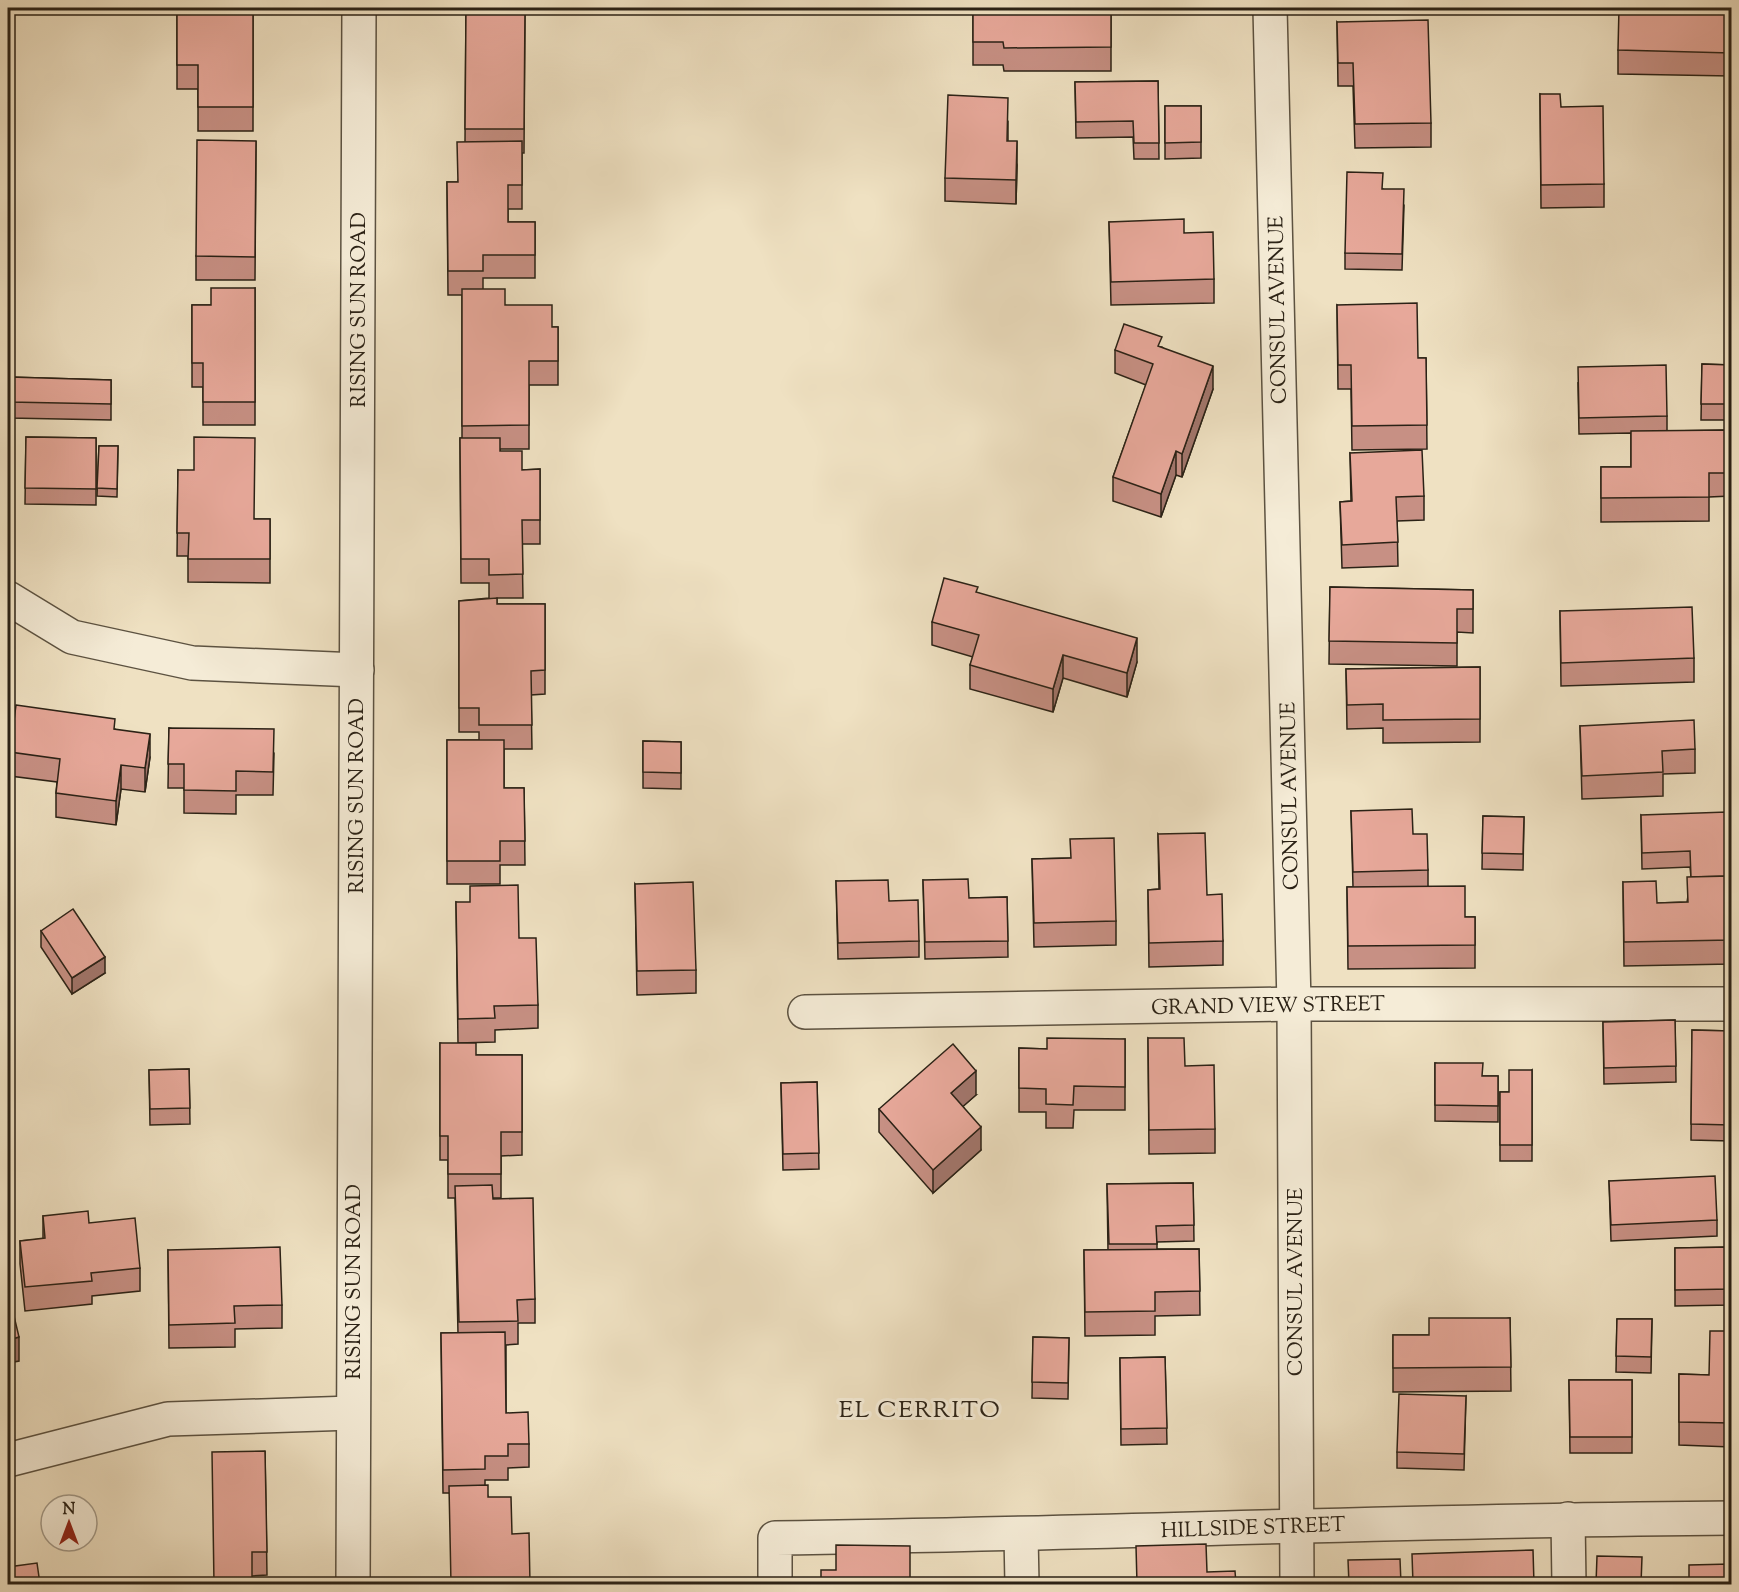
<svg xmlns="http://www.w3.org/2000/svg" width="1739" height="1592" font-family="'Sorts Mill Goudy',serif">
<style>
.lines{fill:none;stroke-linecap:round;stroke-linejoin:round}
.minor-casing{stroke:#5c5241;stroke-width:36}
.minor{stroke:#f5ecd7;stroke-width:33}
.wall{fill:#c79084;stroke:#2b2216;stroke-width:1.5}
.shaded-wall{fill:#a2766c;stroke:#2b2216;stroke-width:1.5}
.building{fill:#e7a89a;stroke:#2b2216;stroke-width:1.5}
.labels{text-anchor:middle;stroke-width:6;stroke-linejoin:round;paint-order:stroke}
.street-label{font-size:21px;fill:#2b2216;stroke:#f5ecd7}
.quarter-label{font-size:24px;letter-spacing:1.5px;fill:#2b2216;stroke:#f5ecd7}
</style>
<rect width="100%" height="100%" fill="#efe1c2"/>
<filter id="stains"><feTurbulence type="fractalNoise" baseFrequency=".00333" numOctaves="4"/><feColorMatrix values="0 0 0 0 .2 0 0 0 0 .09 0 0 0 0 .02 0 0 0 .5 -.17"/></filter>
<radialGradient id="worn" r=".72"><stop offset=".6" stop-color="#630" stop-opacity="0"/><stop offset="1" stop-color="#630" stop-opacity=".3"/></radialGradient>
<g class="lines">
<g class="minor-casing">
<g id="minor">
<path d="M1270,8L1294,1004L1297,1584"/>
<path d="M8,598L72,637L192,663L357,670"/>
<path d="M805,1012L1294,1004H1732"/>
<path d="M8,1460L168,1419L352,1413"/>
<path d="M1568,1519L1569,1584"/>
<path d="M1021,1535L1022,1584"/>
<path d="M353,1584L359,8"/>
<path d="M775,1584V1538C1094,1534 1413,1520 1732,1518"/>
</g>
</g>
<use href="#minor" class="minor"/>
</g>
<g class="wall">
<path d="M177,8H253V131H198V89H177Z"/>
<path d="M466,8L525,9L524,153H522V209H508V222H535V278H483V289L505,305L552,327H558V385H529V449H500V451L522,470L540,469V544H522L523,598H497V604H545V694L531,695L532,749H504V788H524L525,865H500V884H447V740H479V732H459V601L489,598V583H461L460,438H462V295H448L447,182H458L465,142Z"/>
<path d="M973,8H1111V71H1004L1003,65H973Z"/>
<path d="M1731,8V76L1618,74V50Z"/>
<path d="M1337,22L1431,123V147L1355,148L1353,86H1338Z"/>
<path d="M1158,81L1159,159H1134L1133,137L1076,138L1075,82Z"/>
<path d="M1540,94L1561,107L1604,184V207L1541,208Z"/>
<path d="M1165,106H1201V158L1165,159Z"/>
<path d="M1008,122V141L1017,165L1016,204L945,201V178Z"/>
<path d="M256,141L255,280H196V256Z"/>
<path d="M1383,189L1404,205L1402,270L1345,269V253Z"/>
<path d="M1109,222L1184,233L1214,279V303L1111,305Z"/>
<path d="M255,288V425H203V387H192V305H211Z"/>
<path d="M1337,305L1418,358H1426L1427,449L1352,450L1351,389H1338Z"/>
<path d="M1162,347L1213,389L1182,477L1176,475L1161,517L1113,501V477L1146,385L1115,373V350Z"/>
<path d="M1702,364L1731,365V420H1701Z"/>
<path d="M9,377L111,380V420L9,418Z"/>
<path d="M1578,383L1667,416V431L1731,430V496L1709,497V521L1601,522V467H1631V433L1579,434Z"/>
<path d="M26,437L96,438V505L25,504Z"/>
<path d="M99,446H118L117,497L97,496Z"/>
<path d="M1350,453L1424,496V520L1397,521L1398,566L1342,568L1340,502L1351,501Z"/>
<path d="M178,470L255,519H270V583L188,582V556H177Z"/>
<path d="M1330,587L1473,590V633L1457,632V666L1329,664Z"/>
<path d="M978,593L1137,662L1127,697L1063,678L1053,712L970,689V665L973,657L932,645V622Z"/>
<path d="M1560,611L1694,658V682L1561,686Z"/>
<path d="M1480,667V742L1383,743V728L1347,729L1346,669Z"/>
<path d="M1580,726L1695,749V773L1663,774V796L1582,799Z"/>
<path d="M169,728L274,753L273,795H236V814L184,813V788H168Z"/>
<path d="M115,729L150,757L145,792L121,789L116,825L56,817V793L57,782L10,776V752Z"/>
<path d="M643,741L681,742V789L643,788Z"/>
<path d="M1351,811L1413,834L1428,870V886L1465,917H1475V968L1348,969L1347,887H1353Z"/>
<path d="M1641,815L1729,876H1731V964L1624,966L1623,882L1657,903L1687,902L1691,877L1690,867L1642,869Z"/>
<path d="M1483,816L1524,817L1523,870L1482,869Z"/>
<path d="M1158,834L1207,895L1223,941V965L1149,967L1148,890L1159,889Z"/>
<path d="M1070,858L1116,921V945L1034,947L1032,859Z"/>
<path d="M923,880L969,898L1007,897L1008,957L925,959Z"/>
<path d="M836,881L889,901L919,941V957L838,959Z"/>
<path d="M635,884L696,970V993L637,995Z"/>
<path d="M456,902L519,938L538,1005V1028L495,1030V1042L458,1043Z"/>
<path d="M41,931L105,973L72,994L41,947Z"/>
<path d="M1675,1020L1676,1082L1604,1084L1603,1022Z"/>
<path d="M1692,1030L1731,1031V1141L1691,1140Z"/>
<path d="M1148,1038L1185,1066L1215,1129V1153L1149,1154Z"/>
<path d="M1125,1039V1110H1074L1073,1128H1046V1112H1019V1048L1047,1049Z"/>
<path d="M440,1043L476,1055H522V1155L501,1156V1198H493L535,1299V1323H518V1344L506,1345V1413L529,1444V1467L508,1468V1480H485V1485L488,1497L512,1534L530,1584L449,1493H443L441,1333H458L455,1198H448V1160H440Z"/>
<path d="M1435,1063L1483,1076H1498V1122L1435,1121Z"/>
<path d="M189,1069L190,1124L150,1125L149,1070Z"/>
<path d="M1532,1070V1161H1500V1092H1509Z"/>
<path d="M817,1082L819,1169L783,1170L781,1083Z"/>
<path d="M976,1095L963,1106L981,1150L933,1193L879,1132V1109Z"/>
<path d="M1609,1181L1717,1220V1236L1611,1241Z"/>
<path d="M1193,1183L1194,1241L1157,1242V1249H1199L1200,1315L1155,1316V1335L1085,1336L1084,1250H1108L1107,1184Z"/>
<path d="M43,1216L89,1223L140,1268V1291L92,1296V1304L25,1311L20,1264V1241L43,1239Z"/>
<path d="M1731,1247V1305L1675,1306V1248Z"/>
<path d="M168,1250L282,1305V1328L235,1329V1347L169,1348Z"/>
<path d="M1510,1318L1511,1391L1393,1392V1335H1429Z"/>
<path d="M1617,1319H1652L1651,1373L1616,1372Z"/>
<path d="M1731,1331V1447L1679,1445V1374L1709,1375Z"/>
<path d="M1033,1337L1069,1338L1068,1399L1032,1398Z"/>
<path d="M1165,1357L1167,1444L1121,1445L1120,1358Z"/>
<path d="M1569,1380H1632V1453H1570Z"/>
<path d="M1466,1396L1464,1470L1397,1468V1452Z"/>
<path d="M265,1451L267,1575L252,1576L213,1584Z"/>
</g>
<g class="shaded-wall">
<path d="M1017,141V165L1016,204V180Z"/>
<path d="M13,308V338L8,345V314Z"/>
<path d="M1213,366V389L1182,477V454Z"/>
<path d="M1176,451V475L1161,517V494Z"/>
<path d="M1137,638V662L1127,697V673Z"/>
<path d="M1063,655V678L1053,712V689Z"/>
<path d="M10,674V697L8,702V678Z"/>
<path d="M150,734V757L145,792V768Z"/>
<path d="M121,765V789L116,825V801Z"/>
<path d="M105,957V973L72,994V978Z"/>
<path d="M976,1071V1095L951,1117V1093Z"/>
<path d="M981,1127V1150L933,1193V1170Z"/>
<path d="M19,1337V1361L8,1363V1340Z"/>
</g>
<g class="building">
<path d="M177,8H253V107H198V65H177Z"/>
<path d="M466,8L525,9L524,129H465Z"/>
<path d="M973,8H1111V47L1004,48L1003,42H973Z"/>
<path d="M1619,8H1731V53L1618,50Z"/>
<path d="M1428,20L1431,123L1355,124L1353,63H1338L1337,22Z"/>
<path d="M1158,81L1159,143H1134L1133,121L1076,122L1075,82Z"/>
<path d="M1540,94H1560L1561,107L1603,106L1604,184L1541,185Z"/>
<path d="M948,95L1008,98L1007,141H1017L1016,180L945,178Z"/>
<path d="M1165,106H1201V142L1165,143Z"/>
<path d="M197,140L256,141L255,257L196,256Z"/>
<path d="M522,141V185H508V222H535V255H483V271H448L447,182H458L457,142Z"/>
<path d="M1347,172L1383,173L1382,189H1404L1402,254L1345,253Z"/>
<path d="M1184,219V233L1213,232L1214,279L1111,282L1109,222Z"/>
<path d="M211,288H255V402H203V363H192V305H211Z"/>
<path d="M462,289H505V305H552V327H558V361H529V425L462,426Z"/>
<path d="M8,302L13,308L8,314Z"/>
<path d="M1417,303L1418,358H1426L1427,425L1352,426L1351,365H1338L1337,305Z"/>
<path d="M1124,324L1162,337L1158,346L1213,366L1182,454L1176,451L1161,494L1113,477L1153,364L1115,350Z"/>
<path d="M1702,364L1731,365V404H1701Z"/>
<path d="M1666,365L1667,416L1579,418L1578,367Z"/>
<path d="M9,377L111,380V404L9,402Z"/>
<path d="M1731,430V473H1709V497L1601,498V467H1631V431Z"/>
<path d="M26,437L96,438V489L25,488Z"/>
<path d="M194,437L255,438L254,519H270V559H188L189,533H177L178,470H194Z"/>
<path d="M460,438H500V451H522V470L540,469V520H522L523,574L489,575V559H461Z"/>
<path d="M99,446H118L117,489L97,488Z"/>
<path d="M1422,450L1424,496L1396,497L1398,542L1342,545L1340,502L1352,501L1350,453Z"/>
<path d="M944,578L978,587L976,592L1137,638L1127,673L1063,655L1053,689L970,665L979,635L932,622Z"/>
<path d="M1330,587L1473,590V609H1457V643L1329,641Z"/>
<path d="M497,598V604H545V670L531,671L532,725H479V708H459V601Z"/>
<path d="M1692,607L1694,658L1561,663L1560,611Z"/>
<path d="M1480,667V719L1383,720V704L1347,705L1346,669Z"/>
<path d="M16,705L115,719L114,729L150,734L145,768L121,765L116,801L56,793L60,759L10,752Z"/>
<path d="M1694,720L1695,749L1662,751L1663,772L1582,776L1580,726Z"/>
<path d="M169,728L274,729L273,772L236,771V791L184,790V764H168Z"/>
<path d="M447,740H504V788H524L525,841H500V861H447Z"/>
<path d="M643,741L681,742V773L643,772Z"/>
<path d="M1412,809L1413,834H1427L1428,870L1353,872L1351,811Z"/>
<path d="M1727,812L1729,876L1691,877L1690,851L1642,853L1641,815Z"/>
<path d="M1483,816L1524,817L1523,854L1482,853Z"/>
<path d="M1205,833L1207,895L1222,894L1223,941L1149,943L1148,890L1160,889L1158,834Z"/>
<path d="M1114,838L1116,921L1034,923L1032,859L1071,858L1070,839Z"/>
<path d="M1731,876V940L1624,942L1623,882L1656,881L1657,903L1688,902L1687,877Z"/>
<path d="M968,879L969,898L1007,897L1008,941L925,942L923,880Z"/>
<path d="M888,880L889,901L918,900L919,941L838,943L836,881Z"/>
<path d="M693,882L696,970L637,971L635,884Z"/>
<path d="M518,885L519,938H536L538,1005L494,1006L495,1018L458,1019L456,902H470V886Z"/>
<path d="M1465,886V917H1475V945L1348,946L1347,887Z"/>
<path d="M73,909L105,957L72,978L41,931Z"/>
<path d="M1675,1020L1676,1066L1604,1068L1603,1022Z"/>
<path d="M1692,1030L1731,1031V1125L1691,1124Z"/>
<path d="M1047,1038L1125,1039V1087L1074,1086L1073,1105L1046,1104V1089L1019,1088V1048L1047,1049Z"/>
<path d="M1148,1038H1184L1185,1066L1214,1065L1215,1129L1149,1130Z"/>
<path d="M440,1043H476V1055H522V1132H501V1174H448V1136H440Z"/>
<path d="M953,1044L976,1071L951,1093L981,1127L933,1170L879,1109Z"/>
<path d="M1435,1063H1483L1482,1076H1498V1106L1435,1105Z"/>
<path d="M189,1069L190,1108L150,1109L149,1070Z"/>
<path d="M1509,1070H1532V1145H1500V1092H1509Z"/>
<path d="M817,1082L819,1153L783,1154L781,1083Z"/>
<path d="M1715,1176L1717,1220L1611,1225L1609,1181Z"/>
<path d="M1193,1183L1194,1225L1156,1226L1157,1244H1109L1107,1184Z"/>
<path d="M492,1185L493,1199L533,1198L535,1299L517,1300L518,1321L459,1322L455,1186Z"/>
<path d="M88,1211L89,1223L135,1218L140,1268L91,1273L92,1281L25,1287L20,1241L45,1238L43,1216Z"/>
<path d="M280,1247L282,1305L234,1306L235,1323L169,1325L168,1250Z"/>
<path d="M1731,1247V1289L1675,1290V1248Z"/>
<path d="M1199,1249L1200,1291L1155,1292V1311L1085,1312L1084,1250Z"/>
<path d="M8,1291L19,1337L8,1340Z"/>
<path d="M1429,1318H1510L1511,1367L1393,1368V1335H1429Z"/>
<path d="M1617,1319H1652L1651,1357L1616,1356Z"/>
<path d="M1710,1331H1731V1423L1679,1422V1374L1709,1375Z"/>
<path d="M505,1332L506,1413L528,1412L529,1444H508V1456H485V1469L443,1470L441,1333Z"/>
<path d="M1033,1337L1069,1338L1068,1383L1032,1382Z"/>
<path d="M1165,1357L1167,1428L1121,1429L1120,1358Z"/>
<path d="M1569,1380H1632V1437H1570Z"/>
<path d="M1399,1394L1466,1396L1464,1454L1397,1452Z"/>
<path d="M265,1451L267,1552H252V1584H214L212,1452Z"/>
<path d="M488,1485V1497H511L512,1534L529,1533L530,1584H451L449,1486Z"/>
<path d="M1206,1544L1207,1572L1235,1571L1236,1584H1137L1136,1546Z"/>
<path d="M836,1545L910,1546V1584H821V1570H836Z"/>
<path d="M1533,1550L1534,1584H1413L1412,1554Z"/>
<path d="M1597,1556L1642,1557L1641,1584H1596Z"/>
<path d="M1400,1559L1401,1584H1349L1348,1560Z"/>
<path d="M37,1563L40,1584H8V1567Z"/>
<path d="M1731,1564V1584H1689V1565Z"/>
</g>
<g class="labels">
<g class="street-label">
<text transform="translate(358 310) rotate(-90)" y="7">RISING SUN ROAD</text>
<text transform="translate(1277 310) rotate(-91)" y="7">CONSUL AVENUE</text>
<text transform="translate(356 796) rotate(-90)" y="7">RISING SUN ROAD</text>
<text transform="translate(1289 796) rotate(-91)" y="7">CONSUL AVENUE</text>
<text transform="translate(1268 1005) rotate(-1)" y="7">GRAND VIEW STREET</text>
<text transform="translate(353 1282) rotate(-90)" y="7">RISING SUN ROAD</text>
<text transform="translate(1295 1282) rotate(-90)" y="7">CONSUL AVENUE</text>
<text transform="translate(1253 1527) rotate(-2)" y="7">HILLSIDE STREET</text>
</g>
<g class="quarter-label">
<text x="920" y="1417">EL CERRITO</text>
</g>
</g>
<rect width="1739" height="1592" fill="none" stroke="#efe1c2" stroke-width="30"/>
<rect x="9" y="9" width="1721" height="1574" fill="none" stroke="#2b2216" stroke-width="3"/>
<rect x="15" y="15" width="1709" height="1562" fill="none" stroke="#2b2216" stroke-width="1.5"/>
<g transform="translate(69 1523)"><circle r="28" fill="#f5ecd7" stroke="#a49b8a" stroke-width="1.5"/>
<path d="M0-4.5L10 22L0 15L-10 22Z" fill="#8f2418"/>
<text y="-9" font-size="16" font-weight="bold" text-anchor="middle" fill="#2b2216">N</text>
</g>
<rect width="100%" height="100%" filter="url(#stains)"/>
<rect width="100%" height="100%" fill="url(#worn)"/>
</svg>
